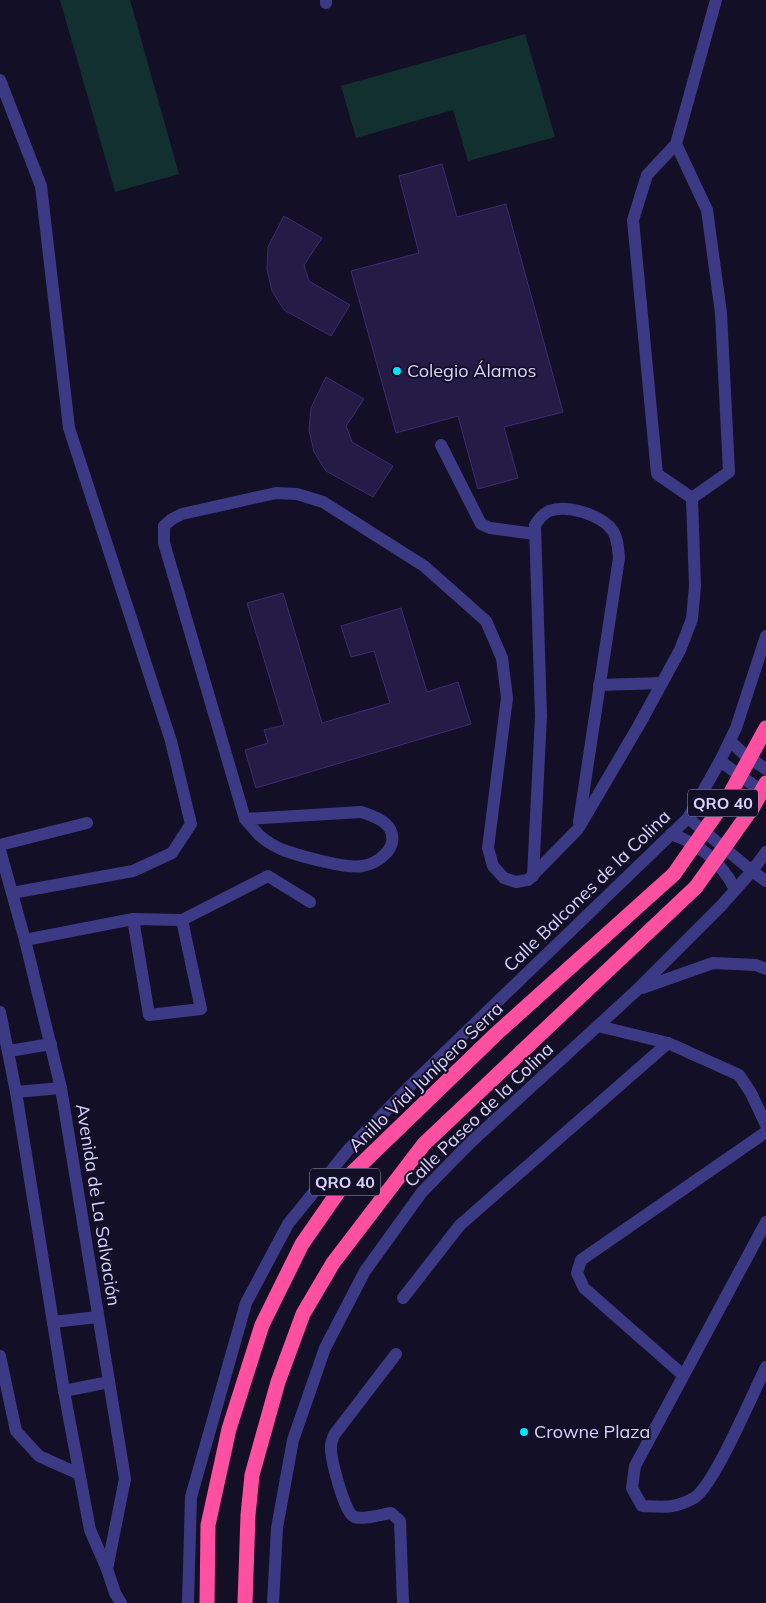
<svg xmlns="http://www.w3.org/2000/svg" width="766" height="1603" font-family="Mulish,sans-serif">
<style>
.green{fill:#12302f}
.building{fill:#241b47;stroke:#3b2d73}
.lines{fill:none;stroke-linecap:round;stroke-linejoin:round}
.minor{stroke:#3d3a85;stroke-width:12}
.highway{stroke:#ff4fa3;stroke-width:15}
.highway-bridge{stroke:#ff4fa3;stroke-width:15}
.poi-dot{fill:#00e5ff;stroke:#130f26;stroke-width:2}
.labels{text-anchor:middle;stroke-width:4;stroke-linejoin:round;paint-order:stroke}
.shield{fill:#130f26;stroke:#9e99be;stroke-width:1}
.shield-label{font-size:16px;font-weight:bold;fill:#d9d4ff}
.poi-label{font-size:18px;fill:#d9d4ff;stroke:#130f26;text-anchor:start}
.street-label{font-size:18px;fill:#d9d4ff;stroke:#130f26}
</style>
<rect width="100%" height="100%" fill="#130f26"/>
<g class="green">
<path d="M60,0H130L179,174L115,192Z"/>
<path d="M525,34L555,137L468,161L453,110L356,138L341,86Z"/>
</g>
<g class="building">
<path d="M442,164L457,217L506,204L563,412L504,427L518,478L478,489L458,416L396,433L351,271L419,253L399,176Z"/>
<path d="M284,216L322,238L304,265L309,281L350,305L331,336L284,310L272,291L267,269L268,247Z"/>
<path d="M326,377L364,399L346,426L352,442L393,466L373,497L326,471L314,452L309,430L311,408Z"/>
<path d="M283,593L322,723L390,703L374,651L351,657L341,626L401,608L427,692L458,682L471,724L256,788L245,750L268,743L264,730L284,725L247,603Z"/>
</g>
<g class="lines">
<g class="minor">
<path d="M326,0V3"/>
<path d="M0,80L41,186L69,428L171,741L191,824L172,853L133,871L12,893"/>
<path d="M676,144L707,210L721,313L729,472L692,498"/>
<path d="M441,445L481,524L490,528L535,534"/>
<path d="M692,498L657,474L633,220L647,175L676,144L716,0"/>
<path d="M599,685L662,683"/>
<path d="M730,741L746,756L766,769"/>
<path d="M720,761L766,794"/>
<path d="M688,818L752,871L766,881"/>
<path d="M245,819L361,812C371,815 385,820 390,829C400,848 377,864 362,866C346,869 300,856 283,850C276,847 266,841 260,836C255,831 250,824 245,819L164,543V526L172,519L182,514L276,493L297,494L323,502L424,566L486,621L502,658L507,698L488,848L493,866L504,878L516,882L528,880L578,829L639,725L680,650L692,619L695,586L692,498"/>
<path d="M671,834C700,844 721,862 735,889"/>
<path d="M0,845L87,823"/>
<path d="M0,850L25,940L61,1088L125,1479L107,1569"/>
<path d="M533,876L541,716L535,525C539,519 543,514 549,511C567,504 602,515 613,531C618,540 618,548 619,558L579,822"/>
<path d="M182,920L201,1009L149,1015L133,919L182,920L268,876L310,902"/>
<path d="M25,940L133,919"/>
<path d="M642,988L713,963L756,965L766,969"/>
<path d="M0,1012L16,1092L64,1391L90,1530L107,1569L115,1593L121,1603"/>
<path d="M598,1026L668,1043L739,1075L751,1093L766,1125"/>
<path d="M9,1051L51,1044"/>
<path d="M16,1092L61,1088"/>
<path d="M766,1222L635,1466L632,1488L642,1506C663,1507 674,1509 694,1498C714,1486 753,1393 766,1367"/>
<path d="M403,1298L460,1225L668,1043"/>
<path d="M53,1322L98,1317"/>
<path d="M396,1354L334,1435C333,1438 331,1442 331,1446C330,1457 344,1511 353,1516C360,1521 383,1514 391,1513L400,1521L403,1603"/>
<path d="M0,1356L16,1431L39,1456L79,1474"/>
<path d="M683,1375L584,1288L577,1273L581,1260L766,1132"/>
<path d="M64,1391L109,1382"/>
<path d="M188,1603L191,1497L246,1303L288,1224L348,1150L410,1086L688,818L720,761L736,728L766,636"/>
<path d="M273,1603L277,1528L293,1440L325,1348L365,1271L422,1192L470,1143L637,990L721,906L752,871L766,852"/>
</g>
<g class="highway">
<path d="M207,1603L208,1525L229,1429L262,1325L302,1244L350,1175L497,1033L674,874"/>
<path d="M245,1603L248,1515L252,1475L278,1382L303,1314L333,1263L424,1144L696,887"/>
</g>
<g class="highway-bridge">
<path d="M674,874L730,794L766,728"/>
<path d="M696,887L753,807L766,783"/>
</g>
</g>
<g class="poi-dot">
<circle cx="397" cy="371" r="5"/>
<circle cx="524" cy="1432" r="5"/>
</g>
<g class="labels">
<g class="shield">
<rect x="688" y="789.5" width="70" height="27" rx="4"/>
<rect x="310" y="1168.5" width="70" height="27" rx="4"/>
</g>
<g class="shield-label">
<text x="723" y="809">QRO 40</text>
<text x="345" y="1188">QRO 40</text>
</g>
<g class="poi-label">
<text x="407" y="377">Colegio Álamos</text>
<text x="534" y="1438">Crowne Plaza</text>
</g>
<g class="street-label">
<text transform="translate(587 891) rotate(-44)" y="6">Calle Balcones de la Colina</text>
<text transform="translate(426 1077) rotate(-44)" y="6">Anillo Vial Junípero Serra</text>
<text transform="translate(479 1115) rotate(-44)" y="6">Calle Paseo de la Colina</text>
<text transform="translate(98 1205) rotate(81)" y="6">Avenida de La Salvación</text>
</g>
</g>
</svg>
